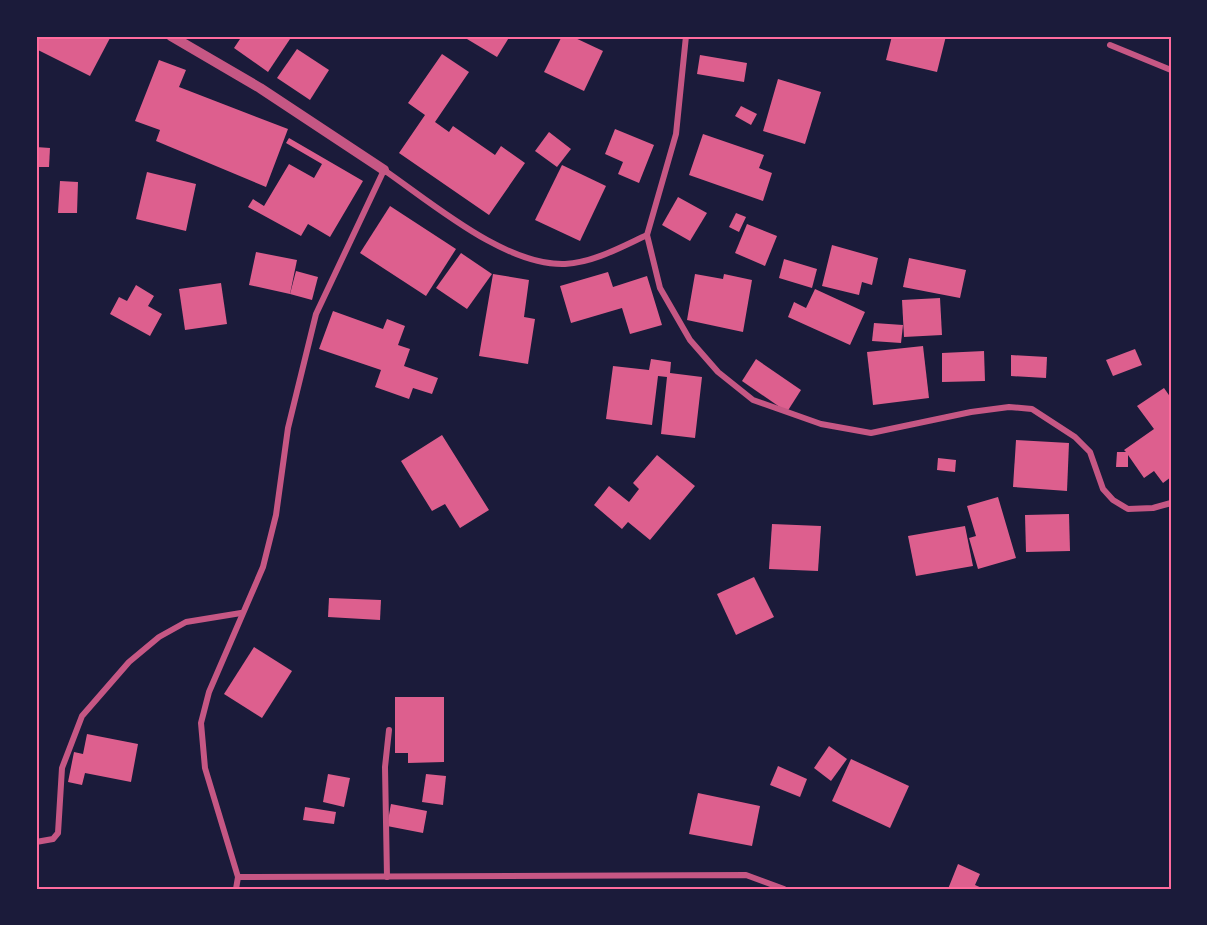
<svg xmlns="http://www.w3.org/2000/svg" width="1207" height="925" font-family="Georgia,serif">
<style>
.building{fill:#dd5f8e}
.lines{fill:none;stroke-linecap:round;stroke-linejoin:round}
.minor{stroke:#c65784;stroke-width:6}
.tertiary{stroke:#c65784;stroke-width:10}
.neatline{fill:none;stroke:#ff6b9d;stroke-width:2}
</style>
<rect width="100%" height="100%" fill="#1b1b3a"/>
<g class="building">
<path d="M36,36H106L110,38L90,76L36,49Z"/>
<path d="M242,36H292L268,72L234,48Z"/>
<path d="M462,36H510L497,57Z"/>
<path d="M562,36H571L603,51L584,91L544,72Z"/>
<path d="M892,36H946L937,72L886,60Z"/>
<path d="M297,49L329,70L310,100L277,78Z"/>
<path d="M442,54L469,72L435,122L449,132L453,126L495,155L501,146L525,163L489,215L399,153L425,115L408,103Z"/>
<path d="M700,55L747,63L744,82L697,74Z"/>
<path d="M159,60L186,70L179,87L288,129L266,187L156,141L160,130L135,121Z"/>
<path d="M778,79L821,92L805,144L763,131Z"/>
<path d="M741,106L757,114L751,125L735,116Z"/>
<path d="M615,129L654,145L639,183L618,174L623,162L605,154Z"/>
<path d="M549,132L571,149L557,167L535,151Z"/>
<path d="M703,134L764,155L759,168L772,173L763,201L689,175Z"/>
<path d="M289,138L363,181L330,237L308,224L301,236L248,207L253,199L264,206L289,164L314,178L322,164L286,143Z"/>
<path d="M36,147L50,148L49,167H36Z"/>
<path d="M562,165L606,186L580,241L535,220Z"/>
<path d="M147,172L196,184L186,231L136,219Z"/>
<path d="M60,181L78,182L77,213H58Z"/>
<path d="M678,197L707,213L690,241L662,225Z"/>
<path d="M390,206L456,249L426,296L360,253Z"/>
<path d="M736,213L746,217L739,232L729,227Z"/>
<path d="M747,224L777,236L765,266L735,253Z"/>
<path d="M832,245L878,258L872,285L862,282L859,295L822,286Z"/>
<path d="M256,252L297,260L290,294L249,285Z"/>
<path d="M461,253L492,274L467,309L436,288Z"/>
<path d="M909,258L966,270L960,298L903,287Z"/>
<path d="M784,259L817,269L812,288L779,278Z"/>
<path d="M296,271L318,277L312,300L290,294Z"/>
<path d="M608,272L613,287L647,276L662,325L630,334L622,308L571,323L560,286Z"/>
<path d="M493,274L529,280L524,317L535,319L528,364L479,356Z"/>
<path d="M695,274L723,279L724,274L752,280L743,332L687,320Z"/>
<path d="M221,283L227,324L185,330L179,289Z"/>
<path d="M136,285L154,296L148,306L162,314L150,336L110,314L119,297L127,301Z"/>
<path d="M815,289L865,312L850,345L788,317L794,302L806,308Z"/>
<path d="M940,298L942,335L904,337L902,300Z"/>
<path d="M333,311L383,329L387,319L405,326L398,345L410,349L404,366L438,378L432,394L413,388L409,399L375,387L381,370L319,349Z"/>
<path d="M874,323L903,325L901,343L872,341Z"/>
<path d="M923,346L929,398L873,405L867,352Z"/>
<path d="M1135,349L1142,365L1113,376L1106,360Z"/>
<path d="M984,351L985,381L942,382V353Z"/>
<path d="M1011,355L1047,357L1046,378L1011,376Z"/>
<path d="M651,359L671,362L670,373L702,377L695,438L661,434L667,377L658,376L652,425L606,419L613,366L649,370Z"/>
<path d="M756,359L801,390L787,412L742,381Z"/>
<path d="M1164,388L1171,398V477L1163,483L1154,471L1144,478L1128,455V467H1116L1117,452H1126L1124,450L1154,429L1137,406Z"/>
<path d="M442,435L489,510L460,528L445,504L432,511L401,461Z"/>
<path d="M1016,440L1069,443L1067,491L1013,487Z"/>
<path d="M657,455L695,486L650,540L628,522L622,529L594,505L609,486L629,502L639,489L633,483Z"/>
<path d="M938,458L956,460L955,472L937,470Z"/>
<path d="M998,497L1016,558L978,569L969,538L976,536L967,506Z"/>
<path d="M1069,514L1070,551L1026,552L1025,515Z"/>
<path d="M772,524L821,526L818,571L769,569Z"/>
<path d="M965,526L973,566L916,576L908,536Z"/>
<path d="M754,577L774,617L736,635L717,594Z"/>
<path d="M329,598L381,600L380,620L328,617Z"/>
<path d="M254,647L292,671L262,718L224,694Z"/>
<path d="M395,697H444V762L408,763V753H395Z"/>
<path d="M87,734L138,744L131,782L85,773L82,785L68,782L74,752L83,754Z"/>
<path d="M829,746L847,759L831,781L814,768Z"/>
<path d="M851,759L909,786L890,828L832,801Z"/>
<path d="M778,766L807,779L800,797L770,785Z"/>
<path d="M328,774L350,778L344,807L323,802Z"/>
<path d="M426,774L446,776L443,805L422,802Z"/>
<path d="M698,793L760,806L752,846L689,834Z"/>
<path d="M391,804L427,811L423,833L387,826Z"/>
<path d="M305,807L336,812L334,824L303,820Z"/>
<path d="M958,864L980,874L975,885L984,889H948Z"/>
</g>
<g class="lines">
<g class="minor">
<path d="M1110,45L1171,70"/>
<path d="M647,235L660,288L690,340L718,372L753,400L821,424L871,433L971,412L1009,407L1032,409L1075,437L1090,452L1103,489L1113,500L1128,509L1153,508L1171,503"/>
<path d="M36,842L53,839L58,833L62,768L82,716L129,662L159,637L186,622L241,613"/>
<path d="M238,877L746,875L784,889"/>
<path d="M387,877L385,767L389,730"/>
<path d="M236,889L238,877L205,768L201,723L209,692L263,567L276,515L288,428L316,314L384,170C432,203 505,266 565,264C595,262 621,247 647,235L676,134L686,36"/>
</g>
<path class="tertiary" d="M171,36L260,88L384,170"/>
</g>
<rect width="1207" height="925" fill="none" stroke="#1b1b3a" stroke-width="75"/>
<rect x="38" y="38" width="1132" height="850" class="neatline"/>
</svg>
